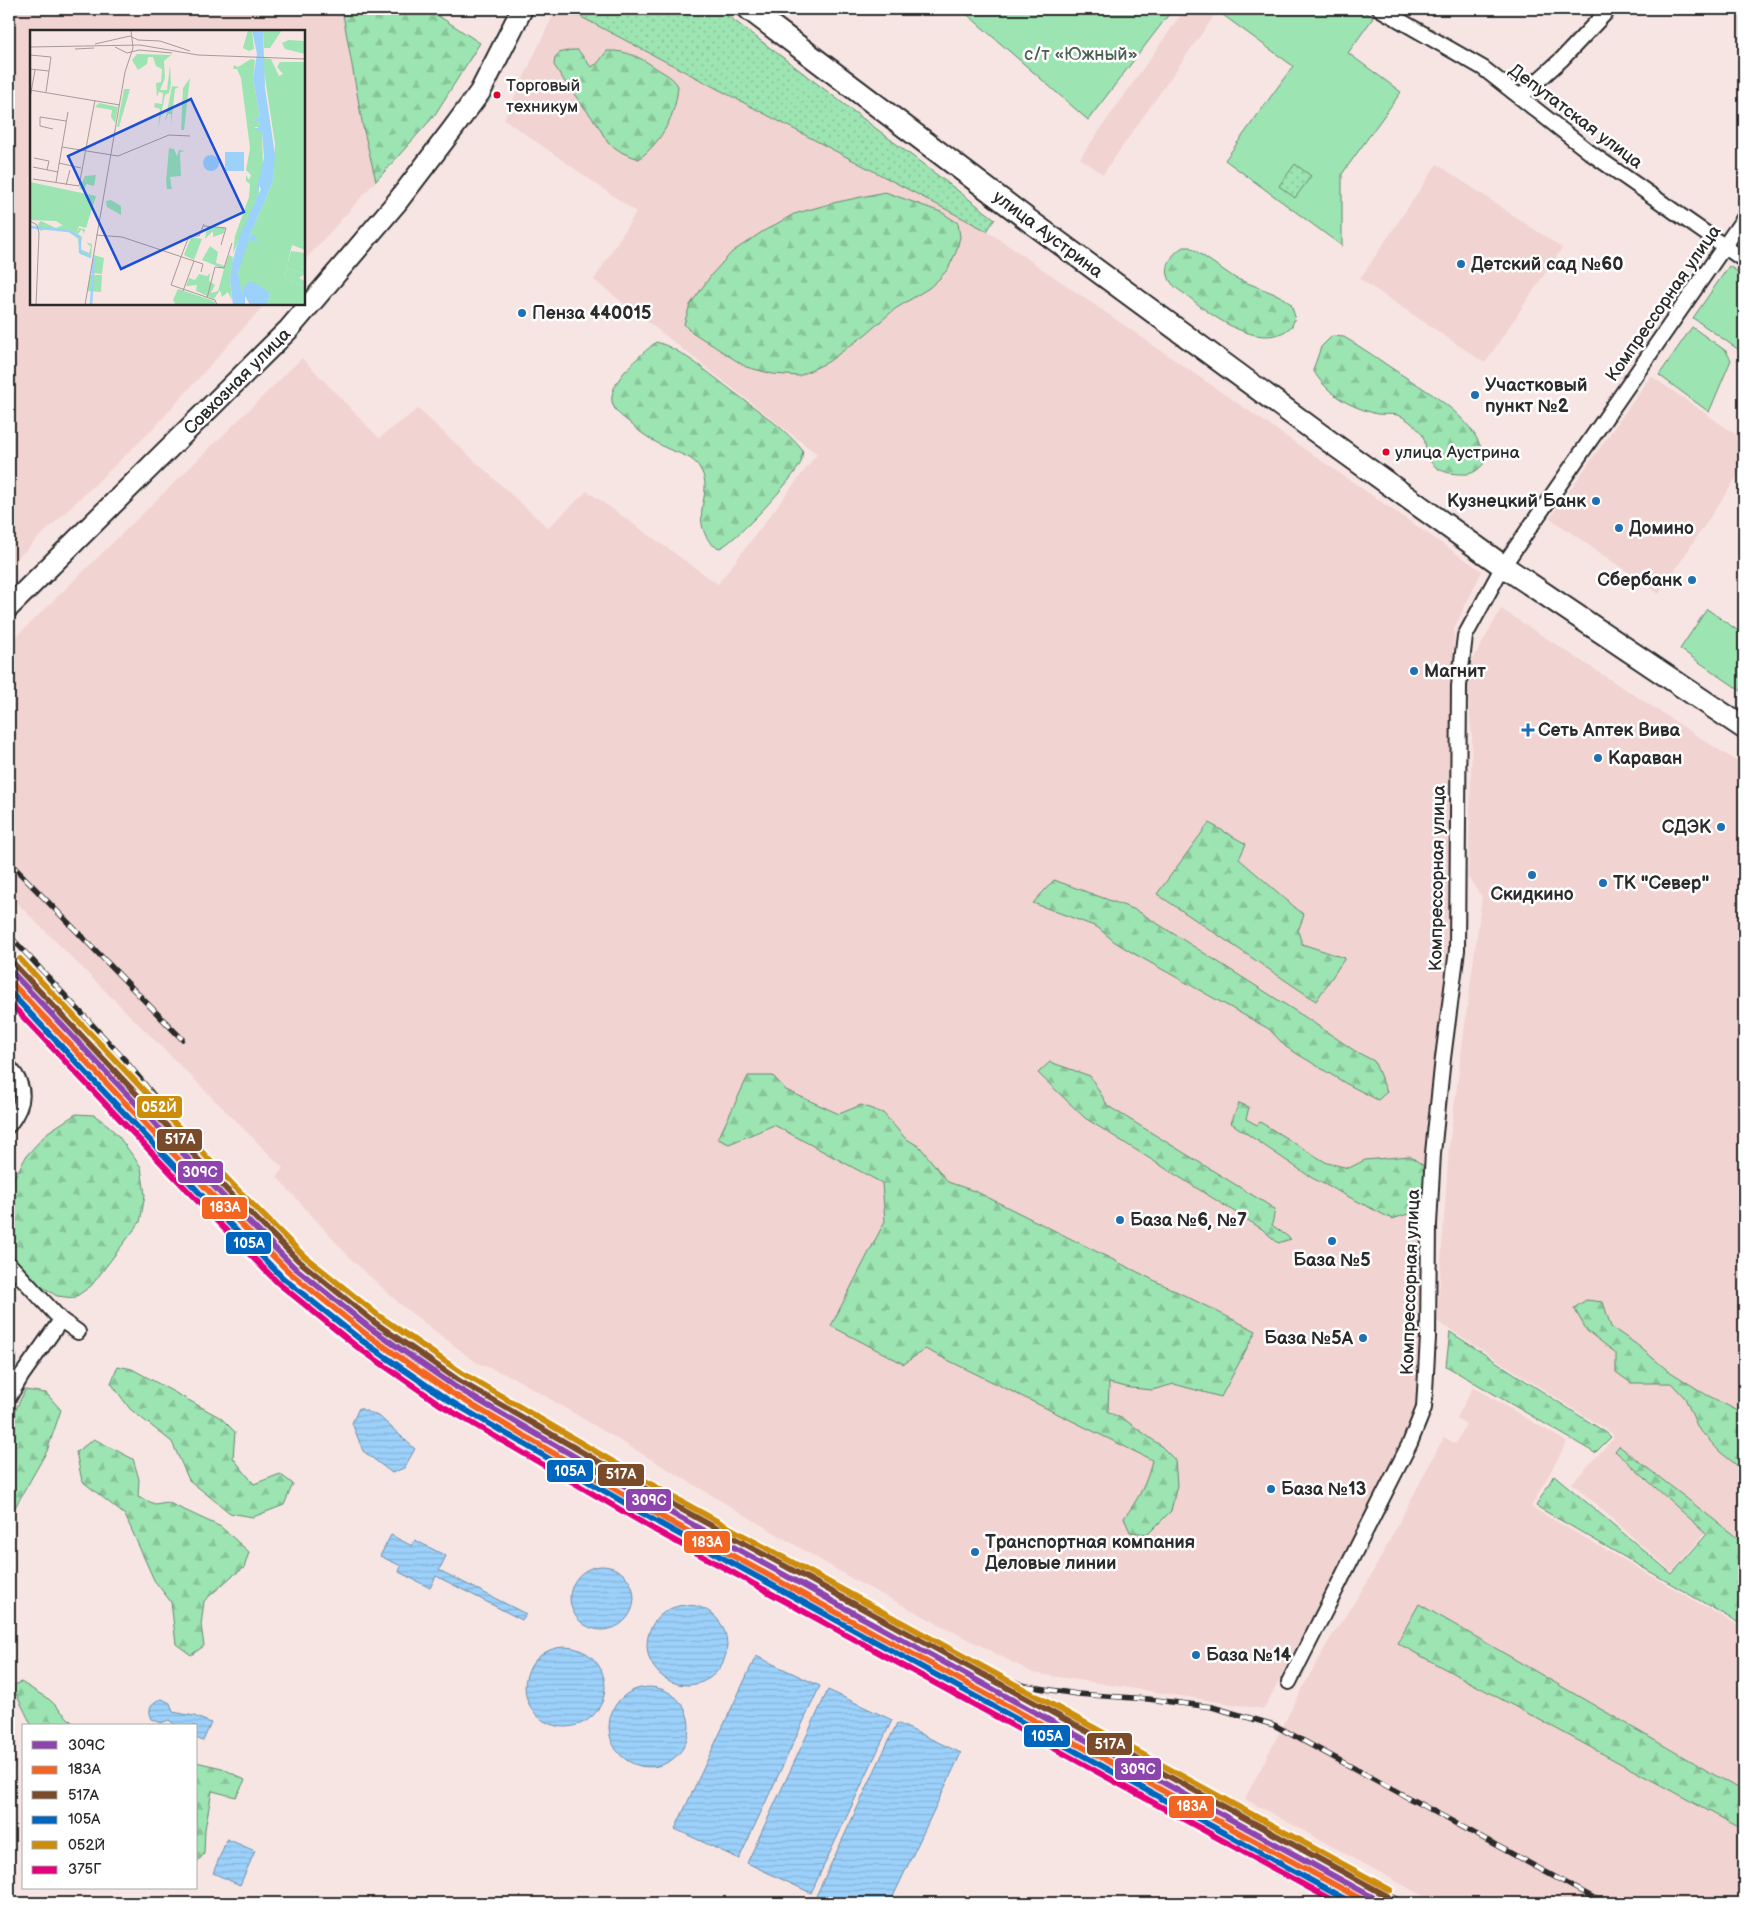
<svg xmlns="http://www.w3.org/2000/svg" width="1753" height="1912" font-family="'Balsamiq Sans',sans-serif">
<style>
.built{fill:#f1d3d1}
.green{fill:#9ce4b1;stroke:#64886e}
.forest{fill:url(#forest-firs);stroke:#64886e}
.park{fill:url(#park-dots);stroke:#64886e}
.water{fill:url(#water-rules);stroke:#6f8fa8}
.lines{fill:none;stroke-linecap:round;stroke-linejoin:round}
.street-casing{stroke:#2b2b2b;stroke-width:18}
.secondary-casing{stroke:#2b2b2b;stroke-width:24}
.primary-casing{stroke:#2b2b2b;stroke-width:25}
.street{stroke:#fff;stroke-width:14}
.secondary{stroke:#fff;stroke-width:20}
.primary{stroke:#fff;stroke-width:21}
.rail-casing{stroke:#2b2b2b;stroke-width:5.5}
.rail{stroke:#fff;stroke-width:4;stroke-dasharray:11;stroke-linecap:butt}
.rail-1-casing{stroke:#fff;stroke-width:10}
.rail-2-casing{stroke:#fff;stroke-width:10}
.rail-3-casing{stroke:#fff;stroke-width:10}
.rail-4-casing{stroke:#fff;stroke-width:10}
.rail-5-casing{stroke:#fff;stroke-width:10}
.rail-6-casing{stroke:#fff;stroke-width:10}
.rail-1{stroke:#8e44ad;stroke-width:6}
.rail-2{stroke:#f26522;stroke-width:6}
.rail-3{stroke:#7a4b2a;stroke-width:6}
.rail-4{stroke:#0065bd;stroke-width:6}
.rail-5{stroke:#ce8d09;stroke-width:6}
.rail-6{stroke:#e5007d;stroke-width:6}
.bus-dot{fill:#e4002b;stroke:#fff;stroke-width:2}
.poi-dot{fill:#1f6fb2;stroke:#fff;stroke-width:2}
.labels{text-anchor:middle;stroke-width:5;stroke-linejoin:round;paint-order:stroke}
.bus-label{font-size:17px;fill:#2b2b2b;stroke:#fff;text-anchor:start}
.park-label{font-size:18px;fill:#4d6253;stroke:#fff}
.street-label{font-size:18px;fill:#2b2b2b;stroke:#fff}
.poi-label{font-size:18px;font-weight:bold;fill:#2b2b2b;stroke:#fff;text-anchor:start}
.inset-river{fill:none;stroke:#9cd1fb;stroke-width:2.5}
.inset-road{fill:none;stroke:#a59b9a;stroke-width:1}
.view{fill:#1d4ed8;fill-opacity:0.15;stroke:#1d4ed8;stroke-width:2.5}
.inset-edge{fill:none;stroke:#2b2b2b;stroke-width:2.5}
.line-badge{stroke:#fff;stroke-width:2}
.badge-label{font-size:14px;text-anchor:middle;font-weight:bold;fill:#fff}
</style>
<defs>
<pattern id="forest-firs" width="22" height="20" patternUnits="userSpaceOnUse" patternTransform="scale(1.25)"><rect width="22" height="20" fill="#9ce4b1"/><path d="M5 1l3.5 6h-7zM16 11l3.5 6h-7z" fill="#87c498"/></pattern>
<pattern id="park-dots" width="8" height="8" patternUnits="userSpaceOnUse" patternTransform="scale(1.25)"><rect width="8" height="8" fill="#9ce4b1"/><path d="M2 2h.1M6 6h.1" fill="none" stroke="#87c498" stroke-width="1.8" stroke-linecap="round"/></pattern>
<pattern id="water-rules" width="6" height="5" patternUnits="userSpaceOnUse" patternTransform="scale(1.25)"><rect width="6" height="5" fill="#9cd1fb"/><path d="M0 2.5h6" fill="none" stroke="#87b4d7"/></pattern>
</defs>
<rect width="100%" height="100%" fill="#f7e5e4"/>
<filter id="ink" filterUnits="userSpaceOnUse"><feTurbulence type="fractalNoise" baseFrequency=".02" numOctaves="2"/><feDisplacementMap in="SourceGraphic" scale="10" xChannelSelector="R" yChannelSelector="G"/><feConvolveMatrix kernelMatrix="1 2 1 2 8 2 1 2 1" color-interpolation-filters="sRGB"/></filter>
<g filter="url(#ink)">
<g class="built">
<path d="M9,9H342L363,127L376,181L304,261V31H31V304H265L154,428L9,566Z"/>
<path d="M556,9H566L987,231L1482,571L1454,629L1448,963L1433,1085L1425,1192L1422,1352L1415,1419L1264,1709L1033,1673L854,1580L513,1377L477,1363L401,1305L350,1258L277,1177L283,1168L9,895V644L302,358L379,438L418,409L548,528L587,491L718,584L817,454L594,280L636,212L504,119Z"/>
<path d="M1185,9H1219L1103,174L1080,158Z"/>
<path d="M1437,164L1562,248L1485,363L1360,279Z"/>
<path d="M1651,376L1744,440V466L1659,594L1550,518Z"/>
<path d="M1501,609L1744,766V1545L1714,1522L1672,1572L1572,1483L1613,1439V1434L1437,1321L1449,1146L1482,897L1468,877L1472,738L1466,672Z"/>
<path d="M1473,1387L1567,1442L1531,1507L1744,1629V1903H1436L1245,1799L1302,1689L1330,1639L1367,1583L1444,1437L1456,1444L1466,1424L1457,1418Z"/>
</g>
<g class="green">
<path d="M961,9H1173L1088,120Z"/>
<path d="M1228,9H1360L1373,18L1348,53L1401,92L1342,174V246L1225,160L1293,66L1223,15Z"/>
<path d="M1729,266L1744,276V346L1739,350L1693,318Z"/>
<path d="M1692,327L1726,351L1731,360L1709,412L1659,375Z"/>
<path d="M1707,609L1744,635V693L1680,649Z"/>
</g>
<g class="forest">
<path d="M342,9H428L480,43L434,116L376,181L363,127Z"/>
<path d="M571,50H578L591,67L597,64L607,51C627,50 641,58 656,68C665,74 673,77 678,86C676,115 662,141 639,159L623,153L608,143L597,124L567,85L554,65L555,57L559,53Z"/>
<path d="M885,192L941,212L958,223L960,237L956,252L948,269L939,279L929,288L895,309L866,334L828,362L799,376L773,374L746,367L689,330L684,324L690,305L712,274L732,252L762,232L794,214L833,203Z"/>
<path d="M1183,247H1190L1235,278L1280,296L1291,304L1295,317L1292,326C1288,329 1284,333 1279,334C1250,344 1210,315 1189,297C1181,291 1170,286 1168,275C1165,264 1174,252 1183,247Z"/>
<path d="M1332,336L1344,337C1363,348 1381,361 1399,373C1430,393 1482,421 1484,463C1478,471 1471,475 1461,474C1447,474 1433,470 1427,455C1425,449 1426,442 1423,436C1419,429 1408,419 1400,416C1393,413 1384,415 1377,414C1348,406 1329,396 1313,370L1321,347Z"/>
<path d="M656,342C681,348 717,380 739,396C761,413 786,429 803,451C802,455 802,459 801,462C794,479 736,541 720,548C712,546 710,543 706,536C693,511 713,493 701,470C694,456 679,454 666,448C653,441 640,433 629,422C624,418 618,414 615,409C600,387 642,354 656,342Z"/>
<path d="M1209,823L1246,844L1239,859L1304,915L1298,931L1302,944L1345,958L1316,1001L1157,894Z"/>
<path d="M1054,880L1136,910L1305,1017L1355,1051L1374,1061L1387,1092L1378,1100L1345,1083L1286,1047L1269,1029L1133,953L1115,942L1097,927L1033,903Z"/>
<path d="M1050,1062L1090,1076L1108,1106L1275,1209L1272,1225L1291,1239L1278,1243L1262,1229L1085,1118L1038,1073Z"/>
<path d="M748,1076H773L786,1090L839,1114L861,1105L883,1113L905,1138L920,1147L948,1182L977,1192L1256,1331L1221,1397L1174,1384L1152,1390L1131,1388L1109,1383L1108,1412L1125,1420L1160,1445L1175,1460L1177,1485L1171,1511L1148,1534L1130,1532L1124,1518C1138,1500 1148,1481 1152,1460L925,1349L904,1364L831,1326L885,1221L882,1183L774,1125L729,1144L718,1139Z"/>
<path d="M1239,1103L1249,1107L1246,1119L1257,1125L1260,1122L1327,1163L1349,1168L1365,1160L1410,1156L1425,1167L1421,1210L1392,1219L1312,1178L1231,1123Z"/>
<path d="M76,1114L94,1115L109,1126L119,1137L141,1167L145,1195L140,1222L91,1286L74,1298L57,1296L41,1286L16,1262L9,1250V1187L27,1155L48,1132Z"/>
<path d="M1586,1300L1603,1302L1611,1327L1636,1344L1666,1369L1705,1394L1744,1414V1471L1720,1452L1698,1428L1685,1398L1671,1383H1631L1616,1372V1353L1587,1331L1574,1308Z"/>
<path d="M1450,1332L1608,1434L1611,1437L1595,1453L1446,1366Z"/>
<path d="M9,1341L17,1356L9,1380Z"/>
<path d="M118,1366L132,1369L221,1418L235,1432L233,1458L254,1484L280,1474L293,1484L284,1505L253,1517L230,1513L189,1480L172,1442L130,1409L111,1383Z"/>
<path d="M25,1390L46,1393L61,1410L47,1451L9,1518V1424Z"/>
<path d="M94,1439L133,1459L139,1479L138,1497L155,1504L167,1502L221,1527L249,1552L244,1568L232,1576L204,1601L201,1625L204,1646L191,1655L176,1644L171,1602L154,1580L125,1515L82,1481L76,1452Z"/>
<path d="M1619,1446L1744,1543V1626L1536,1506L1554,1475L1672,1574L1707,1534L1615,1451Z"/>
<path d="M1419,1604L1744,1792V1830L1397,1643Z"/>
<path d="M21,1682L50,1700L76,1726H32L12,1686Z"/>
<path d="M196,1762L222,1768L245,1780L236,1797L212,1791L205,1829L204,1854L196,1863Z"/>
</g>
<g class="park">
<path d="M566,9H719L995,219L987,231Z"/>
<path d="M1295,164L1311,176L1295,198L1279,186Z"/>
</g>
<g class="water">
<path d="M359,1408L380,1417L415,1449L404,1468L392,1473L363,1451L352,1423Z"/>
<path d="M391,1535L412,1546L415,1540L446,1556L439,1570L526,1614L522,1620L436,1576L430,1588L399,1572L401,1566L380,1556Z"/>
<circle cx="602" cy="1598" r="32"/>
<circle cx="687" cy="1645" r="40"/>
<circle cx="565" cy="1687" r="40"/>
<path d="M756,1656L820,1686L739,1859L675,1829Z"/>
<circle cx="649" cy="1727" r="40"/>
<path d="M828,1690L892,1720L811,1893L747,1863Z"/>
<path d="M162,1699L170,1703L173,1712L194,1716L211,1723L203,1741L196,1738V1726H176L169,1720L161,1723L152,1719C147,1710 151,1701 162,1699Z"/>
<path d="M897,1723L961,1753L890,1903H831L816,1896Z"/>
<path d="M227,1839L255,1851L240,1885L213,1873Z"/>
</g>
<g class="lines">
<g class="street-casing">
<g id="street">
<path d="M1380,9L1483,68L1592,154L1744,260"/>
<path d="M1520,97L1562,59L1609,9"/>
<path d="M9,1067C27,1087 25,1104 9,1125"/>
<path d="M9,1264L61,1320L78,1332"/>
<path d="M9,1397L22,1375L61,1320"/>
<path d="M1289,1682L1410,1443L1424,1408L1428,1337L1429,1224L1433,1153L1443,1058L1457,950L1459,686L1465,636L1503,566L1744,218"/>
</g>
</g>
<g class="secondary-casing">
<path id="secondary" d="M9,607L289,329L397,202L452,130L480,92L522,9"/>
</g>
<g class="primary-casing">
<path id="primary" d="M749,9L1031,222L1322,436L1503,566L1744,728"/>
</g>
<use href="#street" class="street"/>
<use href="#secondary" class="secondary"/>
<use href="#primary" class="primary"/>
<g class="rail-casing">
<g id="rail">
<path d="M9,862L182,1039"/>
<path d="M9,935L124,1059L229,1188L301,1260L376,1320L459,1378L671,1501L1403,1903"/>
<path d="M1004,1678L1026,1686L1077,1694L1148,1699L1212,1707L1274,1725L1603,1903"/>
</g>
</g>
<use href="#rail" class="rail"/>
<g class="rail-1-casing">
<path id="rail-1" d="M9,969L222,1195L294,1267L370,1328L454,1386L666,1510L1383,1903"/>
</g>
<g class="rail-2-casing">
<path id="rail-2" d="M9,980L217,1200L289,1272L366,1334L450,1392L662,1517L1368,1903"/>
</g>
<g class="rail-3-casing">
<path id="rail-3" d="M14,964L227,1190L299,1261L374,1322L458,1380L670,1503L1387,1896"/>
</g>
<g class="rail-4-casing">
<path id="rail-4" d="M9,991L211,1205L283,1278L361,1340L445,1398L659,1523L1352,1903"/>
</g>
<g class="rail-5-casing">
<path id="rail-5" d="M20,959L233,1185L304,1256L379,1316L462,1373L673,1497L1390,1890"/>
</g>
<g class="rail-6-casing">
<path id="rail-6" d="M9,1002L206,1210L278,1283L356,1346L441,1405L655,1530L1337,1903"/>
</g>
<use href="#rail-1" class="rail-1"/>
<use href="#rail-2" class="rail-2"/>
<use href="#rail-3" class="rail-3"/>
<use href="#rail-4" class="rail-4"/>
<use href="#rail-5" class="rail-5"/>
<use href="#rail-6" class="rail-6"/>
</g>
</g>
<g class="bus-dot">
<circle cx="497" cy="95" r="4.5"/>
<circle cx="1386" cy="452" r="4.5"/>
</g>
<g class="poi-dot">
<circle cx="1461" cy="264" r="5"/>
<circle cx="522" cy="313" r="5"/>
<circle cx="1475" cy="395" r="5"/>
<circle cx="1596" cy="501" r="5"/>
<circle cx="1619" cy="528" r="5"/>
<circle cx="1692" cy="580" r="5"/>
<circle cx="1414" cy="671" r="5"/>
<path d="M1525.5 722.5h5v5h5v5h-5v5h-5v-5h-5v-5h5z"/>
<circle cx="1598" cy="758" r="5"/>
<circle cx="1721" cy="827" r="5"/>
<circle cx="1532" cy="875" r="5"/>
<circle cx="1603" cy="883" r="5"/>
<circle cx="1120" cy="1220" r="5"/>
<circle cx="1332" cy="1241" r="5"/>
<circle cx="1363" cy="1338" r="5"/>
<circle cx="1271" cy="1489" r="5"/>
<circle cx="975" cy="1552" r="5"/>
<circle cx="1196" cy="1655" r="5"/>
</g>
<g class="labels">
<g class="bus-label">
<text x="506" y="91">Торговый<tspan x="506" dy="21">техникум</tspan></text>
<text x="1395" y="458">улица Аустрина</text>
</g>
<g class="park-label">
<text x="1081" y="60">с/т «Южный»</text>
</g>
<g class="street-label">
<text transform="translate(1576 116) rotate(37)" y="6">Депутатская улица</text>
<text transform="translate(1048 234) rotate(37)" y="6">улица Аустрина</text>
<text transform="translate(1663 303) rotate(-55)" y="6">Компрессорная улица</text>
<text transform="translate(237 381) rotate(-45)" y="6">Совхозная улица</text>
<text transform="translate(1437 878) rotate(-89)" y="6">Компрессорная улица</text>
<text transform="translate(1410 1282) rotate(-88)" y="6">Компрессорная улица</text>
</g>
<g class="poi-label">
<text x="1471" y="270">Детский сад №60</text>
<text x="532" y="319">Пенза 440015</text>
<text x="1485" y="391">Участковый<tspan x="1485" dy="21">пункт №2</tspan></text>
<text x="1586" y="507" text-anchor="end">Кузнецкий Банк</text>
<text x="1629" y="534">Домино</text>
<text x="1682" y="586" text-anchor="end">Сбербанк</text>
<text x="1424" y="677">Магнит</text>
<text x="1538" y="736">Сеть Аптек Вива</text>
<text x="1608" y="764">Караван</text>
<text x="1711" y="833" text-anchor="end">СДЭК</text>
<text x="1613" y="889">ТК "Север"</text>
<text x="1532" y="900" text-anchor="middle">Скидкино</text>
<text x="1130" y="1226">База №6, №7</text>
<text x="1332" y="1266" text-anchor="middle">База №5</text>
<text x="1353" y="1344" text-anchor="end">База №5А</text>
<text x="1281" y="1495">База №13</text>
<text x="985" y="1548">Транспортная компания<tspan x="985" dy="21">Деловые линии</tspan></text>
<text x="1206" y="1661">База №14</text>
</g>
</g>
<g transform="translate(30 30)">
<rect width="275" height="275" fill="#f7e5e4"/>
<path d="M69,73L88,77L85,93L81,87L82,80L65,77ZM66,145L64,156L56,154L55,160L49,159L55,146ZM0,152L66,166L56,198L49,196L46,204L26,191L0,190ZM261,221L275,223V237L258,232ZM64,225L74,228L72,244L61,243ZM258,238L275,244L269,248L275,251V256L262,252L254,245ZM60,245H72L71,262L57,261Z" fill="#9ce4b1"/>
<path d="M218,0H222L224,19L219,21L213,18ZM233,0H252L240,18H234ZM259,10L275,11V24L255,19L252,13ZM107,24L141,25L134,31L135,48L130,60H137L140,35L141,54L139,63L135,65L128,99L130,79L124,77L125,73L132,74L133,63L129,62L127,67L126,53L131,52L132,39L126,36L123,27H118L117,34L108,40L102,30ZM232,28L241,29L249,46L253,44L247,37L250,32H275V220L262,215L258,231L275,237V244L258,238L254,245L262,252L275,256V275H237L240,263L216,256L214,264L211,263L208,243L216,215L219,210H226L219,208L243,151L245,114ZM221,29L225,30L223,48L230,87L222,90L230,92L229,97H224L232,101L233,138L226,162L229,156V164L203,224L205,206L219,167L220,154L216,151V145L219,150L221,145L216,140L220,118L211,48L207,39H203L204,35L208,37ZM160,48L154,100H151L153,58ZM142,56L149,57L145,59L141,95V84H138L135,92ZM94,59H100L89,97H87ZM139,118L144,119L147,126L149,120L155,121L150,122L151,146L140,147L142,159H137L136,151ZM81,170L91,176V185L77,177L76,171ZM11,191L26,198L33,195L46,204L49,198L54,199L55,200L54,204L52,199L48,204L52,207L50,219L59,223L61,217L56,212L62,214L61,228L50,224L48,209L40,201L18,198L10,201L8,194ZM177,197L195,198L194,203L183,207V201L175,209ZM161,207L172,209L164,230L154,225ZM180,216L188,222L186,233L195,236L199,225L203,227L200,250L202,270L198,262L192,267L190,260L184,269L166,261L167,255L156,256L159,248L165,250L169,244L177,246L180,243L179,251L185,255L181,263L188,261L194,239L172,230ZM148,259L184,271L186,275H146L143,270Z" fill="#9ce4b1"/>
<path d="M222,0H233L235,58L245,125L243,151L219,208L224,204L227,211L219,210L208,243L212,264L215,255L222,251L240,263L237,275H220L215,266V275H203L200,250L202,233L210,205L231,159L229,156L224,169L234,128L232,101L223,100L229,97L230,92L222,90L230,87L223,48L227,24ZM195,122H214V141H195ZM173 133a8 8 0 1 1 16 0a8 8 0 1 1-16 0Z" fill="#9cd1fb"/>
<path class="inset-river" d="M0,197L39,201L50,208V222L61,227M61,275L64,228"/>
<path class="inset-road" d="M65,14L100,6L108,10L130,11L160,21M0,17L110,15L168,25L275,29M85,17L97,23L109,20L142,23M45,19L64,18M0,25L21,27L16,62M0,39L19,41M0,60L90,75M0,68L5,40M23,99L10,96V87L36,91M32,117L88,126L139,105L160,106M4,128L19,131L17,140M29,133L51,138M3,137L28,142M3,149L49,156L65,70M26,152L38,82M36,155L40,140M0,191L7,195L9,203L6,275M174,196L196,198L191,215M66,205L92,207L164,231L153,261M151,227L159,206H169L174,194M151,227L141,255L185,270L187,275M164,231L173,234L171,242M177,268L185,237L194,238L202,213M55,275L95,42L103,18L101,0"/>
<path class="view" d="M161,69L214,182L91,239L38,126Z"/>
<rect width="275" height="275" class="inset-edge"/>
</g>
<g class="line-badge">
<rect x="136" y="1095" width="47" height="24" rx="5" fill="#ce8d09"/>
<rect x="156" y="1128" width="47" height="24" rx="5" fill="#7a4b2a"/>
<rect x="177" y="1160" width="47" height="24" rx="5" fill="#8e44ad"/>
<rect x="201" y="1196" width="47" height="24" rx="5" fill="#f26522"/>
<rect x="225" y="1231" width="47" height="24" rx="5" fill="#0065bd"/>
<rect x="546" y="1459" width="48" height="24" rx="5" fill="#0065bd"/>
<rect x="597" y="1463" width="48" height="24" rx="5" fill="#7a4b2a"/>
<rect x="625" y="1488" width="47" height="24" rx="5" fill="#8e44ad"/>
<rect x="683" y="1530" width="48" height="24" rx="5" fill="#f26522"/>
<rect x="1023" y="1724" width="48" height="24" rx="5" fill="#0065bd"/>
<rect x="1086" y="1732" width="47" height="24" rx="5" fill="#7a4b2a"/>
<rect x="1114" y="1757" width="48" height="24" rx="5" fill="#8e44ad"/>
<rect x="1168" y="1795" width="47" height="24" rx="5" fill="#f26522"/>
</g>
<g class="badge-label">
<text x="159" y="1112">052Й</text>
<text x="180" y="1144">517А</text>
<text x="200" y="1177">309С</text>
<text x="225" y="1212">183А</text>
<text x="249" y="1248">105А</text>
<text x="570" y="1476">105А</text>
<text x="621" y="1479">517А</text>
<text x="649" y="1505">309С</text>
<text x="707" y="1547">183А</text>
<text x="1047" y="1741">105А</text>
<text x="1110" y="1749">517А</text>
<text x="1138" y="1774">309С</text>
<text x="1192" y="1811">183А</text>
</g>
<rect width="1753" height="1912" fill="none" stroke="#fff" stroke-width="30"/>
<rect x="15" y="15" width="1723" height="1882" fill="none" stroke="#2b2b2b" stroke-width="2" filter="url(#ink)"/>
<rect x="22" y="1724" width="175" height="165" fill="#ffffff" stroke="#aaaaaa"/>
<rect x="32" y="1741" width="25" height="8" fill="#8e44ad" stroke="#aaaaaa"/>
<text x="68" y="1750" font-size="15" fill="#2b2b2b">309С</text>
<rect x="32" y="1766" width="25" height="8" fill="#f26522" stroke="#aaaaaa"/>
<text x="68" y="1774" font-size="15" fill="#2b2b2b">183А</text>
<rect x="32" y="1791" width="25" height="8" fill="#7a4b2a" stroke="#aaaaaa"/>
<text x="68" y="1800" font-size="15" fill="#2b2b2b">517А</text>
<rect x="32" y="1816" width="25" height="8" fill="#0065bd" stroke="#aaaaaa"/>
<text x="68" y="1824" font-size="15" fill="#2b2b2b">105А</text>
<rect x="32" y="1841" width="25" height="8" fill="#ce8d09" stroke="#aaaaaa"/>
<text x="68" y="1850" font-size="15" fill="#2b2b2b">052Й</text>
<rect x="32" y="1866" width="25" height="8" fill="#e5007d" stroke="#aaaaaa"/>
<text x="68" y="1874" font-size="15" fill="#2b2b2b">375Г</text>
</svg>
